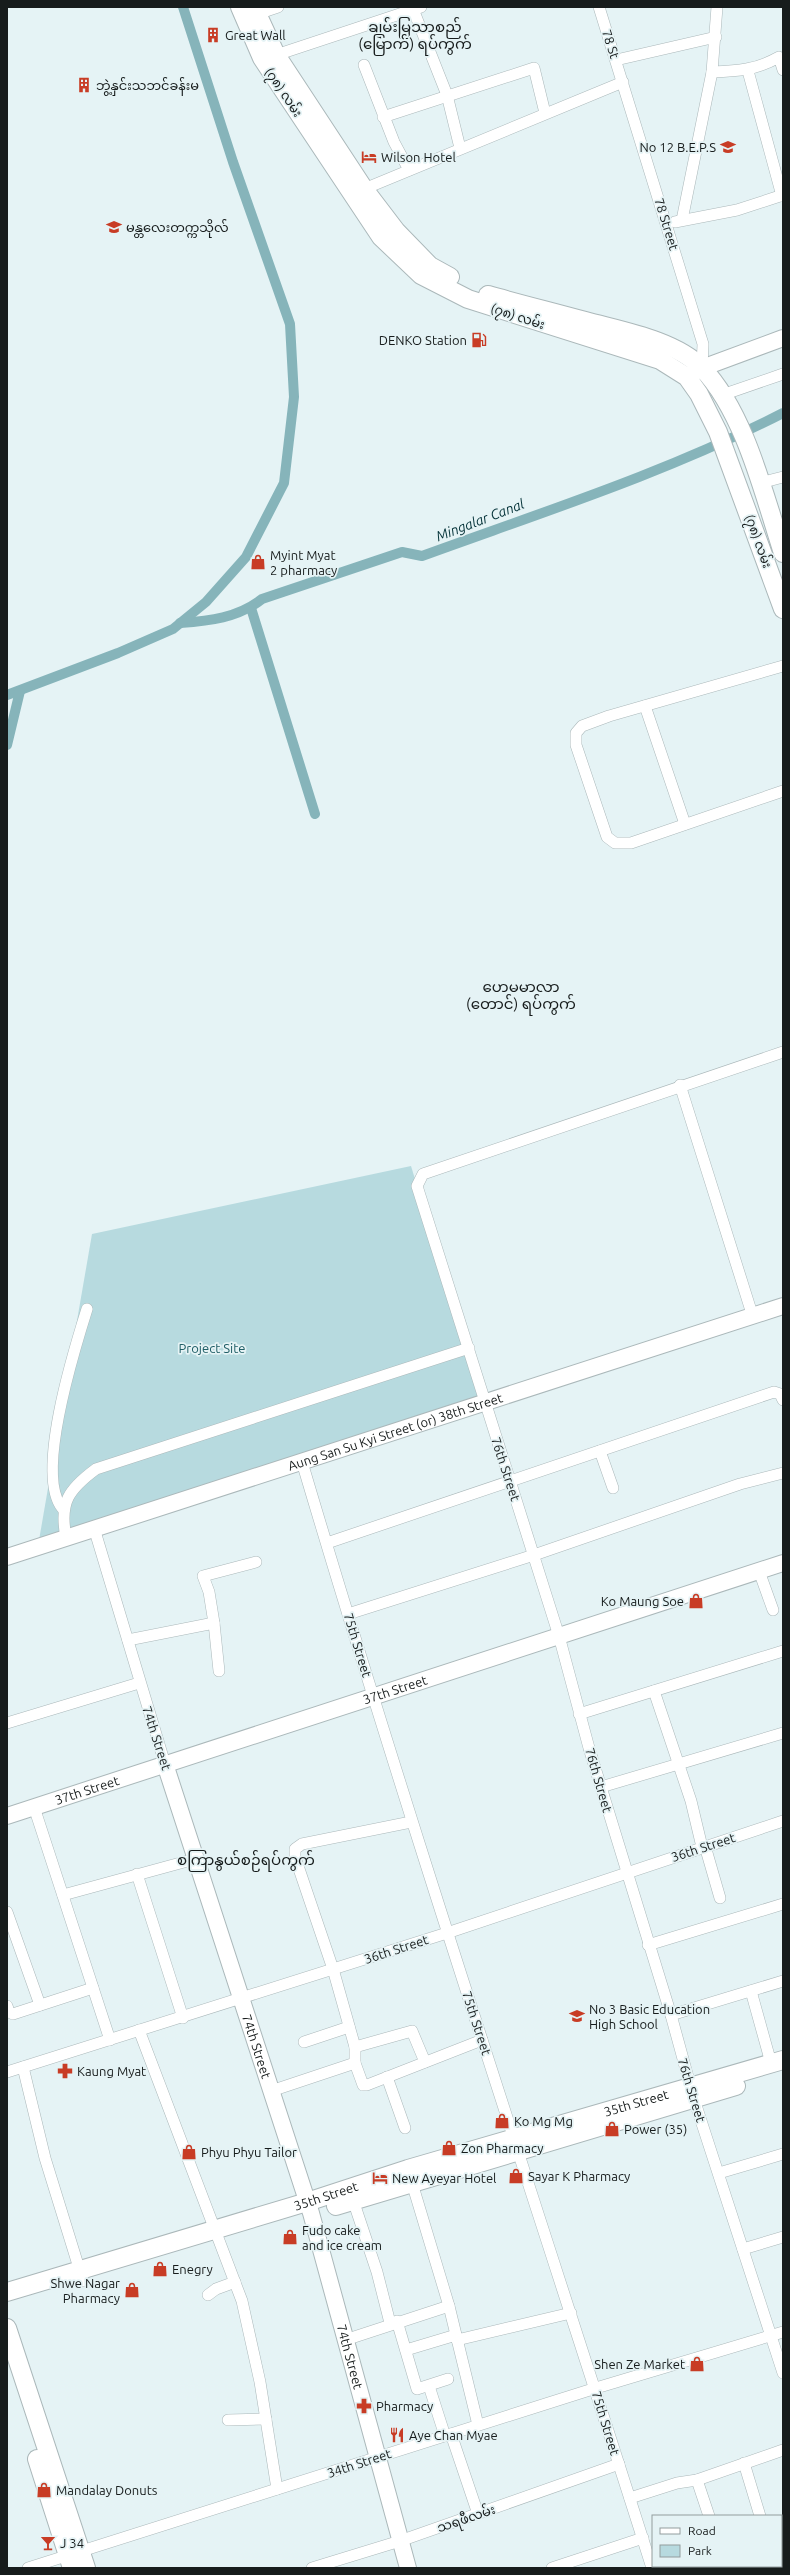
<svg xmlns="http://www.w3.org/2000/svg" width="790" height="2575" font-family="Ubuntu,'Noto Sans Myanmar',sans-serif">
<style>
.green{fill:#b7dadf}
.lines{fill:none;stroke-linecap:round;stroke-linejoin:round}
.canal{stroke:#86b4ba;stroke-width:10}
.street-casing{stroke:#abb8ba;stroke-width:12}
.secondary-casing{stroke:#abb8ba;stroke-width:18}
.primary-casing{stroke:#abb8ba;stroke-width:20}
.street{stroke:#fff;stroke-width:11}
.secondary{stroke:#fff;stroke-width:16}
.primary{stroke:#fff;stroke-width:18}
.labels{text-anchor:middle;stroke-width:3.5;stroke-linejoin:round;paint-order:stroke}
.poi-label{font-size:13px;fill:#171c1c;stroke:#e5f3f5;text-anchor:start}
.street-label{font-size:13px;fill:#171c1c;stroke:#e5f3f5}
.park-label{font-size:13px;fill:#1e5d65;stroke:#e5f3f5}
.water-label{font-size:14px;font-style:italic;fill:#053339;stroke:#e5f3f5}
.quarter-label{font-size:15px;fill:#171c1c;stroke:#e5f3f5}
</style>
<rect width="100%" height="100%" fill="#e5f3f5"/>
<path class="green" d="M411,1166L484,1404L38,1546L92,1234Z"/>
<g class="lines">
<g class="canal">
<path d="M251,608L315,814"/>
<path d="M180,623C209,621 238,618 262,599L402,552L422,556C543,512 668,472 783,413"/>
<path d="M7,695L118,653L173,629L206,602L246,557L284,483L294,397L290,324L233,162L183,7"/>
<path d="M7,745L20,691"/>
</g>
<g class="street-casing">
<g id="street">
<path d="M599,7L703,344L702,368"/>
<path d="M413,9L447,95L460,148"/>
<path d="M257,14L278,7"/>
<path d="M276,55L421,7"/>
<path d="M616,60L716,37"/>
<path d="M364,65L394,142L409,170"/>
<path d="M748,71L782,196"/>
<path d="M712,72C738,71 756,70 779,57L783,70"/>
<path d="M383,117L534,68L545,113"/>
<path d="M364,189L623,82"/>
<path d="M682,220L712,72L717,7"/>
<path d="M675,222L737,210L783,195"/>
<path d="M722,395L783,374"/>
<path d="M760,483L783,477"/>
<path d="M783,666L609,716L582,726L576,733V745L607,837L615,843H631L783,791"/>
<path d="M645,706L685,824"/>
<path d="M783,1052L423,1174L417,1186L559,1636L589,1748L671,2015L694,2099L783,2373"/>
<path d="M680,1085L753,1317"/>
<path d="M600,1451L613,1488"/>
<path d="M302,1462C412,1833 535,2200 652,2568"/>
<path d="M64,1510C33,1480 75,1347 87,1309"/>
<path d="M94,1528L165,1764"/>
<path d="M66,1537C59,1502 69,1489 96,1469L469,1348"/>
<path d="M327,1543L774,1392L780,1394L783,1400"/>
<path d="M759,1571L773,1610"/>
<path d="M348,1614L534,1555L740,1484L783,1473"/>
<path d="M214,1623L209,1592L203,1576L256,1562"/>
<path d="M128,1640L214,1623L219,1671"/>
<path d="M654,1691L691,1801L702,1847"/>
<path d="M579,1714L783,1651"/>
<path d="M7,1723L139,1683"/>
<path d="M601,1787L783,1733"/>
<path d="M34,1807L110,2040"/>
<path d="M411,1822L302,1844L295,1849V1857L333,1969L355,2047V2063L363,2085H367L482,2040"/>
<path d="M705,1846L720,1898"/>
<path d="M137,1874L183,2018"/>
<path d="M63,1895L195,1859"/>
<path d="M7,1912L40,2005"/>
<path d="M648,1945L783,1904"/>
<path d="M751,1991L771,2063"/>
<path d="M7,2006L9,2012L13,2014L93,1988"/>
<path d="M671,2015L783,1981"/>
<path d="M139,2030L242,2301L260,2382L277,2489"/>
<path d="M304,2042L349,2027"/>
<path d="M355,2047L412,2031L425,2062"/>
<path d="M23,2067L45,2158L83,2281"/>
<path d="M7,2072L447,1933L783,1821"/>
<path d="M387,2077L405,2128"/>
<path d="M271,2091L355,2063"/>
<path d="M719,2173L783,2154"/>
<path d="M412,2183L449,2306L478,2425"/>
<path d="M353,2200L377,2272L390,2323"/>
<path d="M743,2249L783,2237"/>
<path d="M208,2295L216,2289L235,2282"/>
<path d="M397,2321L417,2389L448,2379"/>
<path d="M345,2340L449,2306"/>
<path d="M457,2340L571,2313"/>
<path d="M406,2350L456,2335"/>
<path d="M429,2386L445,2436"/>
<path d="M228,2420L266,2419"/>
<path d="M451,2434L478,2514"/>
<path d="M744,2463L760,2516"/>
<path d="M697,2480L709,2516"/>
<path d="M630,2498L677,2483L697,2480L783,2450"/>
<path d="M28,2568L596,2388L783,2332"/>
<path d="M312,2568L400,2541L619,2464"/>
<path d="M552,2568L643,2538"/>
</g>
</g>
<g class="secondary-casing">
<g id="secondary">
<path d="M692,374L702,368L783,338"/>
<path id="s1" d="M7,1557L783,1306"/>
<path id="s2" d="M165,1764L311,2213L408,2568"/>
<path id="s3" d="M7,1816L783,1563"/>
</g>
</g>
<g class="primary-casing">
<g id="primary">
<path d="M240,7L262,58L381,237L421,275L468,299L660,360L687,377L699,394L718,432L783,609"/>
<path d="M254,7L276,55L364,189L396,231L430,266L450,277"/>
<path d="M488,295C520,304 552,312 585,321C621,331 675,340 702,368C745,413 764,495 783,553"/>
<path d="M336,2206L736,2086"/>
<path id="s4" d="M7,2292L307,2202L408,2169L783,2060"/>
<path d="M7,2328L86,2568"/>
<path d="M37,2459L72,2568"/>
</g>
</g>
<use href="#street" class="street"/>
<use href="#secondary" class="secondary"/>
<use href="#primary" class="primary"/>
</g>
<defs>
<g id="building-bare" transform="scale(1.2)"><path d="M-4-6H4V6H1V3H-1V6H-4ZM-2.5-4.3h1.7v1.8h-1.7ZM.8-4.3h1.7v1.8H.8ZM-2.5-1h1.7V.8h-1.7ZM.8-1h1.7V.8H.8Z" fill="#c83c25" stroke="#e5f3f5" stroke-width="2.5" paint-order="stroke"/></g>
<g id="school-bare" transform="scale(1.2)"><path d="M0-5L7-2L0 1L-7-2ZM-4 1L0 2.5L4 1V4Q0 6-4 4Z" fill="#c83c25" stroke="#e5f3f5" stroke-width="2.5" paint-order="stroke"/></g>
<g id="hotel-bare" transform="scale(1.2)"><path d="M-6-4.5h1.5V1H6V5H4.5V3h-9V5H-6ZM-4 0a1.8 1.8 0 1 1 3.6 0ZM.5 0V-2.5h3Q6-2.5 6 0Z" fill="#c83c25" stroke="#e5f3f5" stroke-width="2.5" paint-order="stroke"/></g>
<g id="university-bare" transform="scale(1.2)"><path d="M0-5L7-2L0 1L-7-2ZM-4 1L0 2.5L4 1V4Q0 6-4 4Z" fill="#c83c25" stroke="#e5f3f5" stroke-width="2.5" paint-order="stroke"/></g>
<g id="fuel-bare" transform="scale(1.2)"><path d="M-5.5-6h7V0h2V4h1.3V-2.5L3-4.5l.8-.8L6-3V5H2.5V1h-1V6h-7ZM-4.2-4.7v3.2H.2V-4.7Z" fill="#c83c25" stroke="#e5f3f5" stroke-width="2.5" paint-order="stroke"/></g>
<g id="shop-bare" transform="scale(1.2)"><path d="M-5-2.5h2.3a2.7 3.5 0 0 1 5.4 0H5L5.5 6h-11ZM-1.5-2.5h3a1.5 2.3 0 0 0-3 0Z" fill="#c83c25" stroke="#e5f3f5" stroke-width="2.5" paint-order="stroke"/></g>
<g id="pharmacy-bare" transform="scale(1.2)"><path d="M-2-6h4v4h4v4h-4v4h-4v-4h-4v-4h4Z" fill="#c83c25" stroke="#e5f3f5" stroke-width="2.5" paint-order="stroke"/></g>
<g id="restaurant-bare" transform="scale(1.2)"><path d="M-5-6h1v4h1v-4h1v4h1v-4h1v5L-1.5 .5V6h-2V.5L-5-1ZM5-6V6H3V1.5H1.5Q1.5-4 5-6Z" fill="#c83c25" stroke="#e5f3f5" stroke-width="2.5" paint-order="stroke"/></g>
<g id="bar-bare" transform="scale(1.2)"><path d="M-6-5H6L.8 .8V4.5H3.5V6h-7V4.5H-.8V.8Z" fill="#c83c25" stroke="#e5f3f5" stroke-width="2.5" paint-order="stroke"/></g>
</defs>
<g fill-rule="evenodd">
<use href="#building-bare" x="213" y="35"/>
<use href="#building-bare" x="84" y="85"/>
<use href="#school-bare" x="728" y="147"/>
<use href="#hotel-bare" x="369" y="157"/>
<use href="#university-bare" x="114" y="227"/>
<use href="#fuel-bare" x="479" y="340"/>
<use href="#shop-bare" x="258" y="562"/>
<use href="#shop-bare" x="696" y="1601"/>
<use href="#school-bare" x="577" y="2016"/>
<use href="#pharmacy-bare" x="65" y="2071"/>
<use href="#shop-bare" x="502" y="2121"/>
<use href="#shop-bare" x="612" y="2129"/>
<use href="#shop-bare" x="449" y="2148"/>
<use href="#shop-bare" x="189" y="2152"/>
<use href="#shop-bare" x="516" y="2176"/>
<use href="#hotel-bare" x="380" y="2178"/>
<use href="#shop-bare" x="290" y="2237"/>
<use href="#shop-bare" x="160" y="2269"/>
<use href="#shop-bare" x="132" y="2290"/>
<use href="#shop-bare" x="697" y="2364"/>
<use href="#pharmacy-bare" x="364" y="2406"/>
<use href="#restaurant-bare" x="397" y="2435"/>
<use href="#shop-bare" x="44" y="2490"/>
<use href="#bar-bare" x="48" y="2543"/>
</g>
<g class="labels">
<g class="poi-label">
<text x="225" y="40">Great Wall</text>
<text x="96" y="90">ဘွဲ့နှင်းသဘင်ခန်းမ</text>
<text x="716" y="152" text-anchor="end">No 12 B.E.P.S</text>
<text x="381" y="162">Wilson Hotel</text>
<text x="126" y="232">မန္တလေးတက္ကသိုလ်</text>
<text x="467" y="345" text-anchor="end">DENKO Station</text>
<text x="270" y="560">Myint Myat<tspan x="270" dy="15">2 pharmacy</tspan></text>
<text x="684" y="1606" text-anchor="end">Ko Maung Soe</text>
<text x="589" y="2014">No 3 Basic Education<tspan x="589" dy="15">High School</tspan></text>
<text x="77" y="2076">Kaung Myat</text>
<text x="514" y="2126">Ko Mg Mg</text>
<text x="624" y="2134">Power (35)</text>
<text x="461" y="2153">Zon Pharmacy</text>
<text x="201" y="2157">Phyu Phyu Tailor</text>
<text x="528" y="2181">Sayar K Pharmacy</text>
<text x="392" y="2183">New Ayeyar Hotel</text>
<text x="302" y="2235">Fudo cake<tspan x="302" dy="15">and ice cream</tspan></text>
<text x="172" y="2274">Enegry</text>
<text x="120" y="2288" text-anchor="end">Shwe Nagar<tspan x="120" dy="15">Pharmacy</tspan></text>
<text x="685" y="2369" text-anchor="end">Shen Ze Market</text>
<text x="376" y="2411">Pharmacy</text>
<text x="409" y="2440">Aye Chan Myae</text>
<text x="56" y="2495">Mandalay Donuts</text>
<text x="60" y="2548">J 34</text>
</g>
<g class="street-label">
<text transform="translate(611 44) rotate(72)" y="5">78 St</text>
<text transform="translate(284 92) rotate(56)" y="5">(၇၈) လမ်း</text>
<text transform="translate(667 224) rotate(73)" y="5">78 Street</text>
<text transform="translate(518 316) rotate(18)" y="5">(၇၈) လမ်း</text>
<text transform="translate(759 541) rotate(70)" y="5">(၇၈) လမ်း</text>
<text dy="5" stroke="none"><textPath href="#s1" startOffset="408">Aung San Su Kyi Street (or) 38th Street</textPath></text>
<text transform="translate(506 1469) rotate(72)" y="5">76th Street</text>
<text transform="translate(358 1645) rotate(73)" y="5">75th Street</text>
<text dy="5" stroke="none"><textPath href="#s3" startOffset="408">37th Street</textPath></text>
<text transform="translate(157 1738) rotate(72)" y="5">74th Street</text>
<text transform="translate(599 1780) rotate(74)" y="5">76th Street</text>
<text dy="5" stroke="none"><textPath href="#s3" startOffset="84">37th Street</textPath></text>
<text transform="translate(703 1847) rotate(-18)" y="5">36th Street</text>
<text transform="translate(396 1949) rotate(-18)" y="5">36th Street</text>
<text transform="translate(477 2023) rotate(72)" y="5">75th Street</text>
<text dy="5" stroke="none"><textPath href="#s2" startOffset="297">74th Street</textPath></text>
<text transform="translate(692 2090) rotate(73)" y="5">76th Street</text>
<text dy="5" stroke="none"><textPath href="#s4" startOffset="657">35th Street</textPath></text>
<text dy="5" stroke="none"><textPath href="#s4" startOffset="333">35th Street</textPath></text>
<text dy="5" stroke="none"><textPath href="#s2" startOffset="621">74th Street</textPath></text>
<text transform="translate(606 2423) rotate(73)" y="5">75th Street</text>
<text transform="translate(359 2463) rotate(-18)" y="5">34th Street</text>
<text transform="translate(466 2518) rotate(-19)" y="5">သရဖီလမ်း</text>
</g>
<g class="park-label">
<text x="212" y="1353">Project Site</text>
</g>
<g class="water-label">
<text transform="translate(480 520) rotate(-21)" y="5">Mingalar Canal</text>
</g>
<g class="quarter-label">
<text x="415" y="32">ချမ်းမြသာစည်<tspan x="415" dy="17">(မြောက်) ရပ်ကွက်</tspan></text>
<text x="521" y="992">ဟေမမာလာ<tspan x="521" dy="17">(တောင်) ရပ်ကွက်</tspan></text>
<text x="246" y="1865">စကြာနွယ်စဉ်ရပ်ကွက်</text>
</g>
</g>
<rect width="790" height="2575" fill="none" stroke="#171c1c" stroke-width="16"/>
<rect x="652" y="2515" width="130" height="52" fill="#e5f3f5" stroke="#939d9e"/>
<rect x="660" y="2528" width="20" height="6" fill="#ffffff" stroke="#939d9e"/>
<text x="688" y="2535" font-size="12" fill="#171c1c">Road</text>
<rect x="660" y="2545" width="20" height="12" fill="#b7dadf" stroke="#939d9e"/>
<text x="688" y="2555" font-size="12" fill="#171c1c">Park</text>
</svg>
